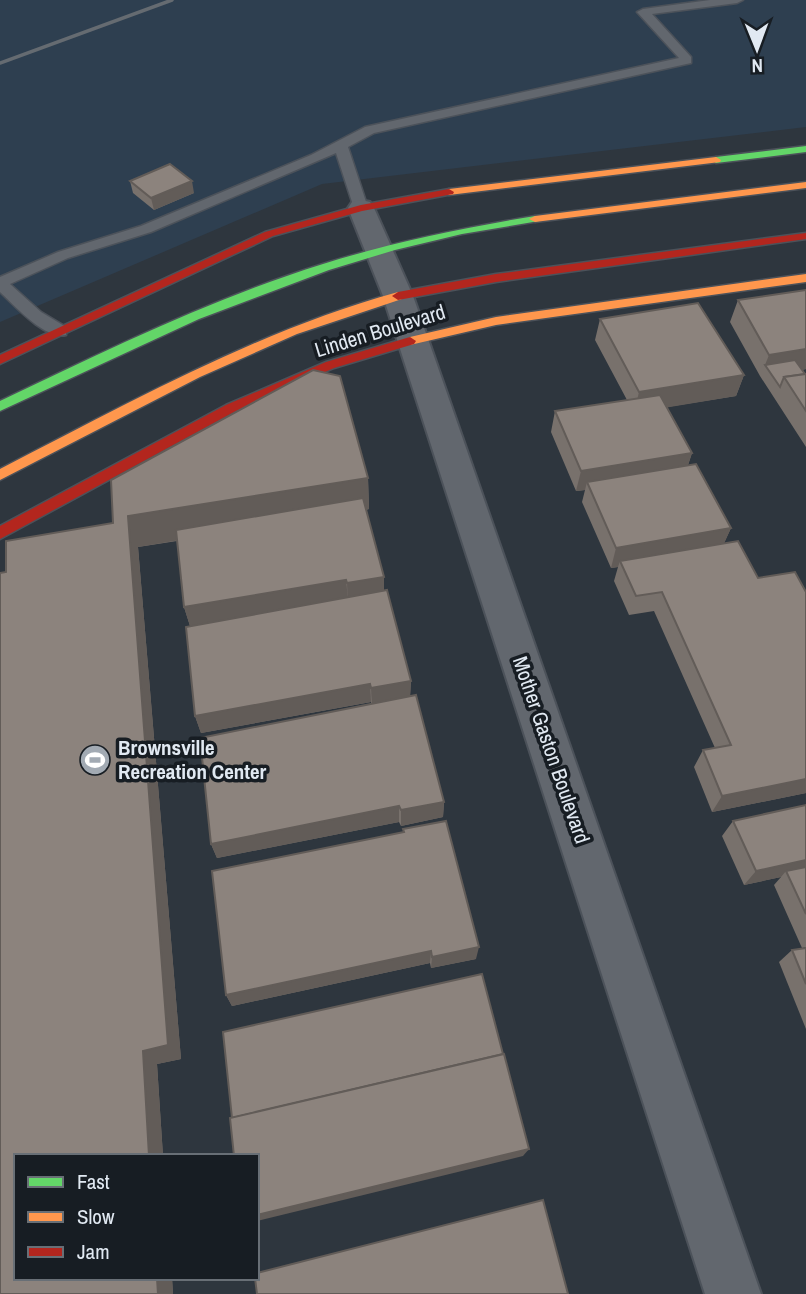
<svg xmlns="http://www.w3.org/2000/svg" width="806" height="1294" font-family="'Archivo Narrow',sans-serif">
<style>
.built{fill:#2e3f50}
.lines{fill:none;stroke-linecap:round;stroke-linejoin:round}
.lane-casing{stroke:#4c525a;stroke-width:3}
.street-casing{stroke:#4c525a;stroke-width:4}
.fast-casing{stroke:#4c525a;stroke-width:3}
.slow-casing{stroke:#4c525a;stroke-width:3}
.jam-casing{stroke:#4c525a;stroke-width:3}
.lane{fill:#62676e;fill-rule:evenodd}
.street{fill:#62676e;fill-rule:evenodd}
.fast{fill:#63d668;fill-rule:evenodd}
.slow{fill:#ff974d;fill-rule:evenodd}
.jam{fill:#b3261e;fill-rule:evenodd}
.rail{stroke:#656b71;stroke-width:3.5}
.wall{fill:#78716c}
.shaded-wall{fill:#625c58}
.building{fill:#8c837d;stroke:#625c58;stroke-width:2}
.labels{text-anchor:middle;stroke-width:7;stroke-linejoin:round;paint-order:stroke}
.street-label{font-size:21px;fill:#e1e9f2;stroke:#171d23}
.poi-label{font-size:21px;font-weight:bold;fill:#e1e9f2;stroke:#171d23;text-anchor:start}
</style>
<rect width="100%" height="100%" fill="#2e363e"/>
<path class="built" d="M0,0H806V127L322,184L0,322Z"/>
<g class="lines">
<g class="lane-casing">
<path id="lane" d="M710,0H743L737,3L652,14L691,57V63L374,133L348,147L368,208L366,211H356L354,208L336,153L151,232L68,258L10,284L41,312L66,327V335C45,340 14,305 0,292V277L58,252L141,226L311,155L365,127L679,58L637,12L643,9Z"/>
</g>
<g class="street-casing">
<path id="street" d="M361,200L370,202L374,208L413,296L761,1294H705L383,296L348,208L352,202Z"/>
</g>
<g class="fast-casing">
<g id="fast">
<path d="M806,146V152L716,163L711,160L716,157Z"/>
<path d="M535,216L541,219L539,221L462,234L395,250L329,270L199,319L0,411V401C105,351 211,299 323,264C393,242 463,228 535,216Z"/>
</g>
</g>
<g class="slow-casing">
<g id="slow">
<path d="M716,157L721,160L720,162L449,195L444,192L449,189Z"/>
<path d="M806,182V188L535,222L529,219L535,216Z"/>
<path d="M806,274V282L496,325L410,345L404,341L410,337L496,317Z"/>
<path d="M398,292L402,293V299L297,334L200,377L0,480V469C129,403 257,331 398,292Z"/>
</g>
</g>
<g class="jam-casing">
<g id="jam">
<path d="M449,189L454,192L453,194L362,211L273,236L0,364V355L265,232L361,205Z"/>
<path d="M806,233V239L496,282L398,300L392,296L398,292L496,274Z"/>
<path d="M410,337L416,341L414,344L334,368L236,411L0,539V526L226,405L326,362Z"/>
</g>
</g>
<use href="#lane" class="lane"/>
<use href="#street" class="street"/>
<use href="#fast" class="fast"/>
<use href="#slow" class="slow"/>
<use href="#jam" class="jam"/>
<path class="rail" d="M0,63L172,0"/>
</g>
<g class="wall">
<path d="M130,181L194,193L154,210L133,193Z"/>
<path d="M738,300L806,369L802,370L806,374V447L760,376L730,322Z"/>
<path d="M600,319L744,375L736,396L667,407L692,453L688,465L731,528L724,543L806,793L712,812L694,767L703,750L715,748L654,611L629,615L614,581L618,567L611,568L582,502L585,490L576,491L551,432L555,411L627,400L595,340Z"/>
<path d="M313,370L340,376L368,478L369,509L366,510L384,577V590H387L411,681L410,696L416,695L444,802L443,817L401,826L399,822L217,858L211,844L200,738L371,704V702L201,733L195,716L186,627L190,626L184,607L177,541L138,547L181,1059L157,1064L163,1156H16V1278H172L173,1294H0V573L6,572V541L113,523L111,480Z"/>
<path d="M806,805V947L802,948L774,885L781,877L744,885L722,836L733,821Z"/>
<path d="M403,829L476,959L431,968L430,963L232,1006L226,995L403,833Z"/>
<path d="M806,948V1029L779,962L792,950Z"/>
</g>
<g class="shaded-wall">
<path d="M192,181L194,193L154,210L151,198Z"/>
<path d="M806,349V369L772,374L765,365L769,355Z"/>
<path d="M744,375L736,396L634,413L639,392Z"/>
<path d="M692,453L685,474L587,482L585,490L576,491L581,471Z"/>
<path d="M368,478L369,509L138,547L181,1059L157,1064L163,1156H149L143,1051L128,516Z"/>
<path d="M731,528L722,548L620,561L618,567L611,568L616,548Z"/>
<path d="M384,577V596L348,603L347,583Z"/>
<path d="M346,580L348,599L190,626L184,607Z"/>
<path d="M411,681L410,699L372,706L371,688Z"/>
<path d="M370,684L371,702L201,733L195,716Z"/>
<path d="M806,779V793L712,812L722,796Z"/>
<path d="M444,802L443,817L401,826V810Z"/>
<path d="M399,806V822L217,858L211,844Z"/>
<path d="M806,860V872L786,871L781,877L744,885L756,871Z"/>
<path d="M479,947L476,959L431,968L432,957Z"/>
<path d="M431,951L430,963L232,1006L226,995Z"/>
<path d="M529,1149L523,1156L257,1221V1215Z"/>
<path d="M157,1278H172L173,1294H158Z"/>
</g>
<g class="building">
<path d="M170,164L192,181L151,198L130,181Z"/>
<path d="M806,290V349L769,355L738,300Z"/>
<path d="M698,303L744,375L639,392L600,319Z"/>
<path d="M795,360L805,374L784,377L780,387L765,365Z"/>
<path d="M313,370L340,376L368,478L128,516L168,1045L143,1051L149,1156H16V1278H157L158,1294H0V573L6,572V541L113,523L111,480Z"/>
<path d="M806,374V411L784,377Z"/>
<path d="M660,395L692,453L581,471L555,411Z"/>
<path d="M696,464L731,528L616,548L587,482Z"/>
<path d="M363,498L384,577L347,583L346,580L184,607L176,530Z"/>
<path d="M738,541L758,578L795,572L806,592V779L722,796L703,750L731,745L662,592L636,596L620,561Z"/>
<path d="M387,590L411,681L371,688L370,684L195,716L186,627Z"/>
<path d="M416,695L444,802L401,810L399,806L211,844L200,738Z"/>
<path d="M806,805V860L756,871L733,821Z"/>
<path d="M446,821L479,947L432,957L431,951L226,995L212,871L404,832L403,829Z"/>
<path d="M806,867V914L786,871Z"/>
<path d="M806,948V984L792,950Z"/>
<path d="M482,974L503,1054L232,1118L223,1032Z"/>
<path d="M504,1054L529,1149L257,1215V1156H234L230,1118Z"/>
<path d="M543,1200L568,1294H257L255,1278H257V1273Z"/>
</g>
<defs>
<g id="stadium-disc" transform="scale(1.575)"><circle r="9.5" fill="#a2aab3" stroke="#171d23"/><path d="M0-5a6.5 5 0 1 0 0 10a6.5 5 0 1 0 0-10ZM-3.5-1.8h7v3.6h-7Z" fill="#fff"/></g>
</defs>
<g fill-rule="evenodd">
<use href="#stadium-disc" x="95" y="760"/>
</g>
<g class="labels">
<g class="street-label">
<text transform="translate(380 331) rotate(-17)" y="7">Linden Boulevard</text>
<text transform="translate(551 750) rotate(71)" y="7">Mother Gaston Boulevard</text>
</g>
<g class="poi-label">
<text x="118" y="755">Brownsville<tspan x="118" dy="24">Recreation Center</tspan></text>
</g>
</g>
<rect x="14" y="1154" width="245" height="126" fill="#171d23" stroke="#686f76" stroke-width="2"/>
<rect x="28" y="1177" width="35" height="10" fill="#63d668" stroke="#686f76" stroke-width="2"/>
<text x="77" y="1189" font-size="21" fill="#e1e9f2">Fast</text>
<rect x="28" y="1212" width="35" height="10" fill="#ff974d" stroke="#686f76" stroke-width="2"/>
<text x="77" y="1224" font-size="21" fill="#e1e9f2">Slow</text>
<rect x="28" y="1247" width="35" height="10" fill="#b3261e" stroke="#686f76" stroke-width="2"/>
<text x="77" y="1259" font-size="21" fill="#e1e9f2">Jam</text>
<g transform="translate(757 49) rotate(179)" stroke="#171d23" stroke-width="5" paint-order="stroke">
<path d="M0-5L12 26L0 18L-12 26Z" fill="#e1e9f2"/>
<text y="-10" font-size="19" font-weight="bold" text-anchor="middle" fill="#e1e9f2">N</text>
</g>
</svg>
